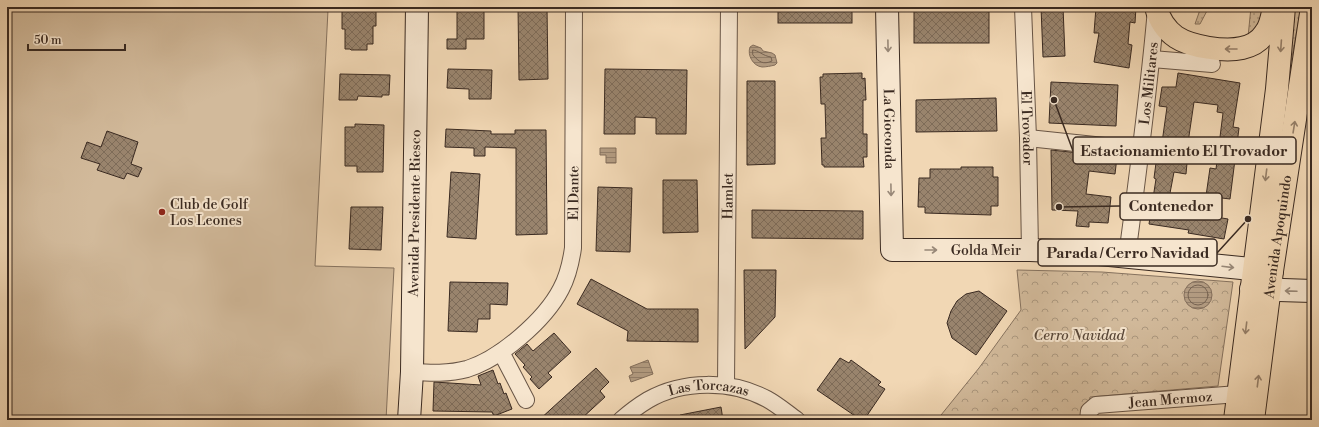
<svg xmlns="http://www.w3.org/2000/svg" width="1319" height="427" font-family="'Libre Bodoni',serif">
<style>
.grass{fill:url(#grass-dots);stroke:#86725e}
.forest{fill:url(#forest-crowns);stroke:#86725e}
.pitch{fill:#d2ba9b;stroke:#86725e}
.water{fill:url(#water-rules);stroke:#836e5b}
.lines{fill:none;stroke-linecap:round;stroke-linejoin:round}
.shore{stroke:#766352;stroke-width:1}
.building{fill:url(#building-cross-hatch);stroke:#3a2a21}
.street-casing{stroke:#685546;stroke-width:18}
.secondary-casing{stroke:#3a2a21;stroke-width:24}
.primary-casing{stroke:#3a2a21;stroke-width:24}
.street{stroke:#f6e5ce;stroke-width:16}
.secondary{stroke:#f6e5ce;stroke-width:22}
.primary{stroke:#f1d7b4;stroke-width:22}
.oneway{stroke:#988878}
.oneway2{stroke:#96806a}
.poi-dot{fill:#8f2418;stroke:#f6e5ce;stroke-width:1.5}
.labels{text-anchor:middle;stroke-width:4;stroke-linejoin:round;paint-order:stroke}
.street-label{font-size:14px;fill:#3a2a21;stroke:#f6e5ce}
.poi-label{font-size:14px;fill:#3a2a21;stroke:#f6e5ce;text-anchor:start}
.park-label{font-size:14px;font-style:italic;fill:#584739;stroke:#f6e5ce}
.leader{fill:none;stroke:#3a2a21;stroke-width:1.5}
.callout-dot{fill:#3a2a21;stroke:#f6e5ce;stroke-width:1.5}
.callout{fill:#f6e5ce;stroke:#3a2a21;stroke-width:1.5}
.callout-label{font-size:15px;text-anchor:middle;font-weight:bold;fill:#3a2a21}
</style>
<defs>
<pattern id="grass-dots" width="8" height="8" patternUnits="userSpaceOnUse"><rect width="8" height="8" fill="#d2ba9b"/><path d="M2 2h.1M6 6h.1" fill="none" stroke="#ab977e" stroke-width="1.8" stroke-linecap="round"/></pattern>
<pattern id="forest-crowns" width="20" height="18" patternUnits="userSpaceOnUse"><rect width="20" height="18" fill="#d2ba9b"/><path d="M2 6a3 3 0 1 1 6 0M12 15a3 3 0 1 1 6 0" fill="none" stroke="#ab977e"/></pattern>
<pattern id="water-rules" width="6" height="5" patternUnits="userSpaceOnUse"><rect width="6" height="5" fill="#b39c82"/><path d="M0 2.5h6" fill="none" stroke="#937f6a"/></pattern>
<pattern id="building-cross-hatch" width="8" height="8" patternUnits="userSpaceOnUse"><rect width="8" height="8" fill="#99846d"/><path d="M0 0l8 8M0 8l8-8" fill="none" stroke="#7e6c59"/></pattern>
</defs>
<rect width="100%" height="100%" fill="#f1d7b4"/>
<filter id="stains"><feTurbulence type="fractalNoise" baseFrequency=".005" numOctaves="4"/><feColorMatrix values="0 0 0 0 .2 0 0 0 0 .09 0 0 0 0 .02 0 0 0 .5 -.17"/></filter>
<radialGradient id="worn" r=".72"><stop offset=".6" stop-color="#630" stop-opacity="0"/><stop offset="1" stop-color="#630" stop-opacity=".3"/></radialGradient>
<g class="grass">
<path d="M1201,7H1209L1200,24H1195Z"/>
<path d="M1251,7H1266L1263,21L1248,37Z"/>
<path d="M1295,7H1301L1288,79Z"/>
</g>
<path class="forest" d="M1017,270L1102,272L1233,282L1218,386L1090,397L1086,420H937L979,368L1021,310Z"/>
<path class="pitch" d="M7,7H218L328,10L315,266L394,268L386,420H7Z"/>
<g class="water">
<path d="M753,45L761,48L763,51L772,53L775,55L777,63L775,65C771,66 766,67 762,67C753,66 747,55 750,47Z"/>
<path d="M600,148H616V163H606V155H600Z"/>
<circle cx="1198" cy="295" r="14"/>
<path d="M648,360L653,374L631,382L629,376L633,374L630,367Z"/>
</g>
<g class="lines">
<g class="shore">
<path d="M753,50C758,50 763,56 771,57L772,61C763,65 759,62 753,55Z"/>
<circle cx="1198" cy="295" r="10"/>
</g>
</g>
<g class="building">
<path d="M342,7H376V26H373V44H367V50H351L350,49H345V29H342Z"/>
<path d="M457,7H484V39H466V49H447V39H457Z"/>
<path d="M518,7H547L548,79L519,80Z"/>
<rect x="778" y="7" width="74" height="16"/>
<rect x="914" y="7" width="75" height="36"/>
<path d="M1041,7H1063L1065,56L1043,57Z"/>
<path d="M1096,7H1136L1135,23L1130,22L1128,44L1132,45L1129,68L1094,62L1099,33H1094Z"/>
<path d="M448,69L492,70L491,99H469V89L447,88Z"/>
<path d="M605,69L687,70L686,134H656V118L635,117V134H604Z"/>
<path d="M862,73V79L865,78L866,100H863V134H867V157H863L864,167H824V165H822L821,138H826L825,104H821L820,77H823V74Z"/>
<path d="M1178,73L1240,83L1233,127L1239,128L1230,199L1206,196L1210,168L1216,169L1223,113L1217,112L1218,105L1194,102L1185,163H1187L1186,174L1174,172L1167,209L1228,219L1224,239L1188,233L1189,230L1149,224L1156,179L1154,178L1156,163L1159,164L1167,107L1159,106L1162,87H1176Z"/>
<path d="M340,74L390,75L389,95H382V97L358,96L357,100H339Z"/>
<path d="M747,81H775V164L747,165Z"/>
<path d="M1051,82L1118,85L1116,126L1049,123Z"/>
<path d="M996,98L997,131L916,132V100Z"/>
<path d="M355,124L384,125L383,172H357V166H345V127H355Z"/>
<path d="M446,129L491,131V134H515V130H546L547,234L516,235V148L485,147V156H474V148L445,147Z"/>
<path d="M107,131L138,142L131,164L142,168L138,177L127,173L124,179L97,170L100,164L81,158L87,142L101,147Z"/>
<path d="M1051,150L1117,157L1115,174L1089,171L1086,194L1111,197L1108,223L1089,222V227L1076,226L1078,211L1052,210Z"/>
<path d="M961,167H993V177H998V206H991V215L925,213V207H918L919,178H930V169H961Z"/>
<path d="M451,172L480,174L476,239L447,237Z"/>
<path d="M663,180H697L698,232L663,233Z"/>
<path d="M598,187L632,188L630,252L596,251Z"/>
<path d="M351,207H383L381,250L349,249Z"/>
<path d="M752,210L863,211V239L752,238Z"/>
<path d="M744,270H776L775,317L745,349Z"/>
<path d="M591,279L647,309H698V342L627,341L628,331L577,304Z"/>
<path d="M450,282L508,283L507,305L490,304V319H478L477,332L448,331Z"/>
<path d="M979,291L1007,311L976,355L952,338L947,323L951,311L957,301L966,294Z"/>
<path d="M554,333L571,352L548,373L552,377L539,389L530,379L532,377L523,367L525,365L515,354L527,344L533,351Z"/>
<path d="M840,358L849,363L851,360L881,382L878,385L885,389L864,420H861L817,390Z"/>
<path d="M596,368L609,382L600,391L605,397L580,420H539Z"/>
<path d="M493,370L498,384L500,383L504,394L506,393L512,409L494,416L492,412L433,411L434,382L481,385L478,376Z"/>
<path d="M721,407L723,420H680V415Z"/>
</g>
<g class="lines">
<g class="street-casing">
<g id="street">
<path id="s1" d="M1023,7L1028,138L1030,250"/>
<path d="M1152,59L1212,64"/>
<path d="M1028,138L1142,150"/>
<path id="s2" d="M1127,256C1138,173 1149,91 1156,9"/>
<path d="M501,352L526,400"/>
<path id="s3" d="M412,372C430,373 449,374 467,369C500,359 545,320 561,289C568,276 571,262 573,248L574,7"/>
<path id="s4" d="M726,385L729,7"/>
<path id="s5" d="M621,420C629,413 638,406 648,400C683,380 731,380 767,399C778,405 787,413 797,420"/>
<path id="s6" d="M1088,420L1089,411L1096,405L1238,394"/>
</g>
</g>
<g class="secondary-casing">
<g id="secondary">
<path id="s7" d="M887,7L892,250H1030L1079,252L1272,271"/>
<path d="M1251,289L1312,291"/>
<path id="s8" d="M409,420L412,372L417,7"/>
</g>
</g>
<g class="primary-casing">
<g id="primary">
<path d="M1156,7C1159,19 1166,30 1176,37C1191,47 1225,52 1242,48C1251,46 1260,41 1265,33C1271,26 1272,16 1274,7"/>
<path d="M1235,420L1277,89L1284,7"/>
<path id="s9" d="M1253,420L1272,271L1312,7"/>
</g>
</g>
<use href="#street" class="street"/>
<use href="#secondary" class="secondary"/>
<use href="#primary" class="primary"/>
</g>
<defs><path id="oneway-shaft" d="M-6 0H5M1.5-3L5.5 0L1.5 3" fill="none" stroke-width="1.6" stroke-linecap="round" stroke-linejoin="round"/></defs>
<g class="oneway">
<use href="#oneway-shaft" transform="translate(888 46) rotate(89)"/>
<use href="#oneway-shaft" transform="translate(891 190) rotate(89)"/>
<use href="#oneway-shaft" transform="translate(931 250)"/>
<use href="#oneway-shaft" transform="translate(1228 267) rotate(7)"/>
<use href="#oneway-shaft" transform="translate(1291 291) rotate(-178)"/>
</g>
<g class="oneway2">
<use href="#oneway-shaft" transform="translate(1281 46) rotate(94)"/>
<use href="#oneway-shaft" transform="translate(1231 49) rotate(180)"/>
<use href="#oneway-shaft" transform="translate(1294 127) rotate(-81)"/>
<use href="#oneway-shaft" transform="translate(1266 175) rotate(97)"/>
<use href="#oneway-shaft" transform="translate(1246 328) rotate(97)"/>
<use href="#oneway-shaft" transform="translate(1258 381) rotate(-83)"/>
</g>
<circle class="poi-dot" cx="162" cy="212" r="4"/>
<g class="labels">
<g class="street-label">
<text dy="5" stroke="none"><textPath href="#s2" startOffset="174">Los Militares</textPath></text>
<text dy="5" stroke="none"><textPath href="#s1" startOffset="121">El Trovador</textPath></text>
<text dy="5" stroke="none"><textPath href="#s7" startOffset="122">La Gioconda</textPath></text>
<text dy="5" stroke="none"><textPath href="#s3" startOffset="279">El Dante</textPath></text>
<text dy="5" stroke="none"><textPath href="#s4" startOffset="189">Hamlet</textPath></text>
<text dy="5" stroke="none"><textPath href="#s8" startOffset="207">Avenida Presidente Riesco</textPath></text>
<text dy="5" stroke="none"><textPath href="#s9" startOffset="185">Avenida Apoquindo</textPath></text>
<text dy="5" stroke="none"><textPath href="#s7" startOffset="337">Golda Meir</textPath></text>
<text dy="5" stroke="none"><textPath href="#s5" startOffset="97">Las Torcazas</textPath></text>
<text dy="5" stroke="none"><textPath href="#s6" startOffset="93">Jean Mermoz</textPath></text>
</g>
<g class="poi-label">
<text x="170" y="209">Club de Golf<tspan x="170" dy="16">Los Leones</tspan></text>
</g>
<g class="park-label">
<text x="1079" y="340">Cerro Navidad</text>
</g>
</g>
<path class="leader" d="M1054 100L1073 151M1059 207L1120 206M1248 219L1217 253"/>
<g class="callout-dot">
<circle cx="1054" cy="100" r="4"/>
<circle cx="1059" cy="207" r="4"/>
<circle cx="1248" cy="219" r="4"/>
</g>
<g class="callout">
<rect x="1073" y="137" width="223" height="27" rx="4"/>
<rect x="1120" y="193" width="102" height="27" rx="4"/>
<rect x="1038" y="239" width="179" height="27" rx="4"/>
</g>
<g class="callout-label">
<text x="1184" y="156">Estacionamiento El Trovador</text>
<text x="1171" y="211">Contenedor</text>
<text x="1128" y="258">Parada / Cerro Navidad</text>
</g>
<rect width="1319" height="427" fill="none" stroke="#f1d7b4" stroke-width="24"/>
<rect x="8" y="8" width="1303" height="411" fill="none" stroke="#3a2a21" stroke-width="2"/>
<rect x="12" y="12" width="1295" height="403" fill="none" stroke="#3a2a21"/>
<path d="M28 44v6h97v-6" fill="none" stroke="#3a2a21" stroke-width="2"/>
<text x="34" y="44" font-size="12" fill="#3a2a21" stroke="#f6e5ce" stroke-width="3" paint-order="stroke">50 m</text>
<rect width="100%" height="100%" filter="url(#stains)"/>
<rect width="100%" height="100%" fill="url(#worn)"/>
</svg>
